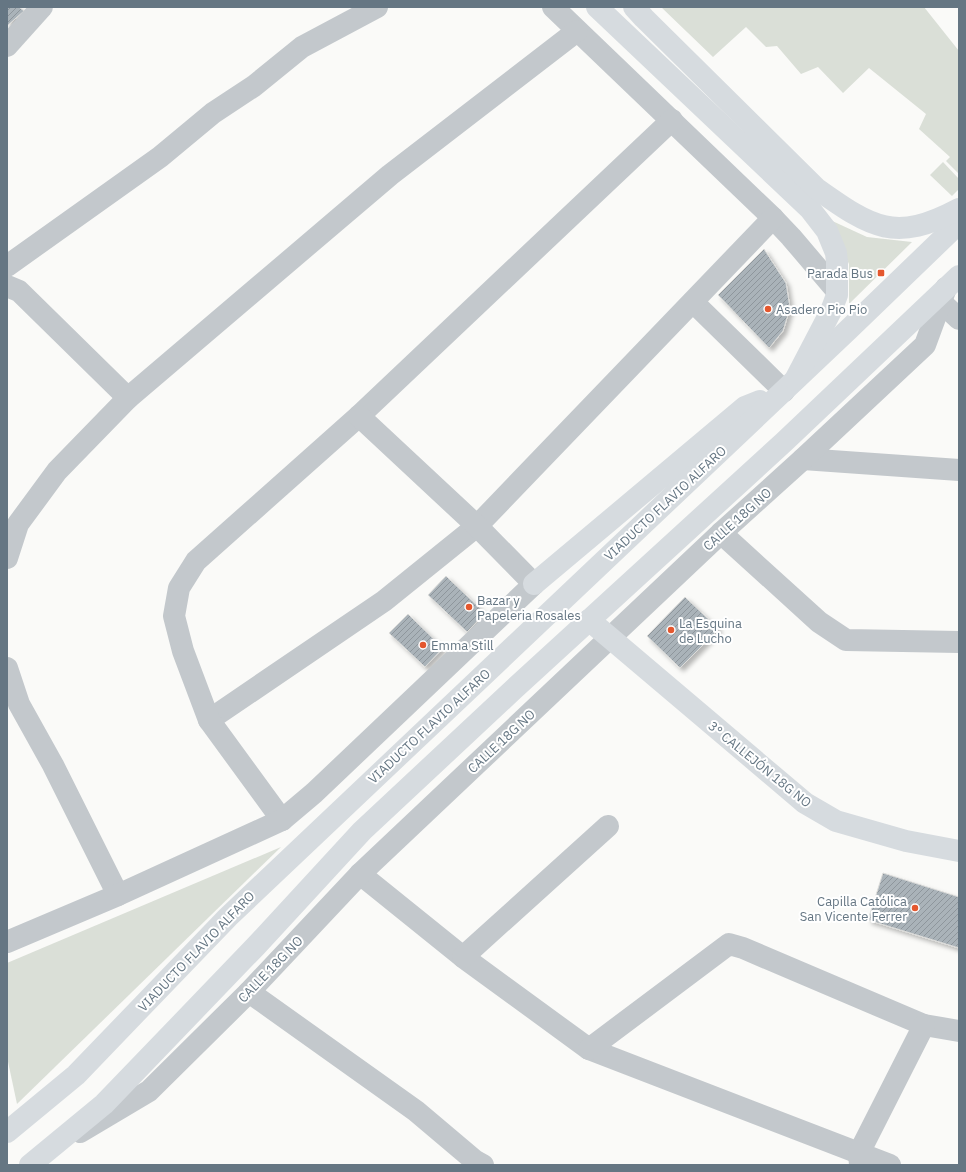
<svg xmlns="http://www.w3.org/2000/svg" width="966" height="1172" font-family="'IBM Plex Sans',sans-serif">
<style>
.park{fill:#dadfd7}
.building{fill:url(#building-hatch);stroke:#dcdcda;filter:url(#shadow)}
.lines{fill:none;stroke-linecap:round;stroke-linejoin:round}
.minor{stroke:#c3c8cc;stroke-width:22}
.major{stroke:#d6dbdf;stroke-width:22}
.highway{stroke:#d6dbdf;stroke-width:22}
.poi-dot{fill:#e4572e;stroke:#fff;stroke-width:1.5}
.labels{text-anchor:middle;stroke-width:4;stroke-linejoin:round;paint-order:stroke}
.poi-label{font-size:13px;fill:#657683;stroke:#fff;text-anchor:start}
.street-label{font-size:13px;fill:#657683;stroke:#fff}
</style>
<defs>
<pattern id="building-hatch" width="6" height="6" patternUnits="userSpaceOnUse"><rect width="6" height="6" fill="#aab3b9"/><path d="M-1 1l2-2M0 6l6-6M5 7l2-2" fill="none" stroke="#8e969c"/></pattern>
<filter id="shadow"><feDropShadow dx="3.5" dy="3.5" stdDeviation="2" flood-color="#0004"/></filter>
</defs>
<rect width="100%" height="100%" fill="#fafaf8"/>
<g class="park">
<path d="M661,7H924L959,51V174L946,161L950,157L919,129L926,114L869,68L843,93L818,67L801,74L777,46L766,47L746,27L713,57Z"/>
<path d="M943,162L959,179V189L952,196L930,175Z"/>
<path d="M828,219L867,237L912,242L849,304V264Z"/>
<path d="M281,847L17,1104L7,1057V963Z"/>
</g>
<g class="building">
<path d="M7,7H19L24,11L7,26Z"/>
<path d="M764,249L786,283L790,308L783,331L769,348L718,295Z"/>
<path d="M446,576L485,613L467,632L428,595Z"/>
<path d="M685,597L719,629L680,668L647,636Z"/>
<path d="M408,614L443,648L425,667L389,633Z"/>
<path d="M883,873L959,897V948L868,920Z"/>
</g>
<g class="lines">
<g class="minor">
<path d="M553,7L773,218L791,237L837,291"/>
<path d="M7,46L42,7"/>
<path d="M7,266L160,157L213,113L254,86L302,47L377,7"/>
<path d="M7,286L19,291L128,398"/>
<path d="M693,302L784,391"/>
<path d="M941,302L959,319"/>
<path d="M803,459L959,470"/>
<path d="M721,533L819,622L846,640L959,642"/>
<path d="M7,558L18,524L57,471L128,398L390,175L577,31"/>
<path d="M7,668L19,704L53,765L118,895"/>
<path d="M209,720L384,601L477,526L773,218"/>
<path d="M282,820L209,720L183,651L174,616L179,588L196,561L359,416L672,120"/>
<path d="M360,874L463,957L589,1049L890,1165"/>
<path d="M7,942L118,895L282,820L314,793L534,584L477,526L359,416"/>
<path d="M463,957L608,826"/>
<path d="M249,992L416,1111L474,1160L483,1165"/>
<path d="M589,1049L729,944L743,948L924,1025L959,1031"/>
<path d="M80,1132L149,1091L249,992L360,874L721,533L803,459L925,345L946,288"/>
<path d="M860,1165L859,1153L924,1025"/>
</g>
<g class="major">
<path d="M534,584L745,407L760,401"/>
<path d="M589,620L805,803L836,821L906,841L959,851"/>
<path d="M7,1132L76,1075L228,917L849,329L959,223"/>
<path d="M30,1165L104,1104L256,946L362,831L514,689L784,442L959,276"/>
</g>
<g class="highway">
<path d="M597,7L810,209L827,231L836,253L837,262V295L831,311L795,380"/>
<path d="M634,7L644,18L817,189C872,228 895,243 959,209"/>
</g>
</g>
<g class="poi-dot">
<rect x="877" y="269" width="8" height="8" rx="2"/>
<circle cx="768" cy="309" r="4"/>
<circle cx="469" cy="607" r="4"/>
<circle cx="671" cy="630" r="4"/>
<circle cx="423" cy="645" r="4"/>
<circle cx="915" cy="908" r="4"/>
</g>
<g class="labels">
<g class="poi-label">
<text x="873" y="278" text-anchor="end">Parada Bus</text>
<text x="776" y="314">Asadero Pio Pio</text>
<text x="477" y="605">Bazar y<tspan x="477" dy="15">Papeleria Rosales</tspan></text>
<text x="679" y="628">La Esquina<tspan x="679" dy="15">de Lucho</tspan></text>
<text x="431" y="650">Emma Still</text>
<text x="907" y="906" text-anchor="end">Capilla Católica<tspan x="907" dy="15">San Vicente Ferrer</tspan></text>
</g>
<g class="street-label">
<text transform="translate(665 503) rotate(-43)" y="5">VIADUCTO FLAVIO ALFARO</text>
<text transform="translate(737 519) rotate(-42)" y="5">CALLE 18G NO</text>
<text transform="translate(429 726) rotate(-43)" y="5">VIADUCTO FLAVIO ALFARO</text>
<text transform="translate(501 741) rotate(-43)" y="5">CALLE 18G NO</text>
<text transform="translate(760 764) rotate(39)" y="5">3° CALLEJÓN 18G NO</text>
<text transform="translate(196 951) rotate(-46)" y="5">VIADUCTO FLAVIO ALFARO</text>
<text transform="translate(270 969) rotate(-46)" y="5">CALLE 18G NO</text>
</g>
</g>
<rect width="966" height="1172" fill="none" stroke="#657683" stroke-width="16"/>
</svg>
